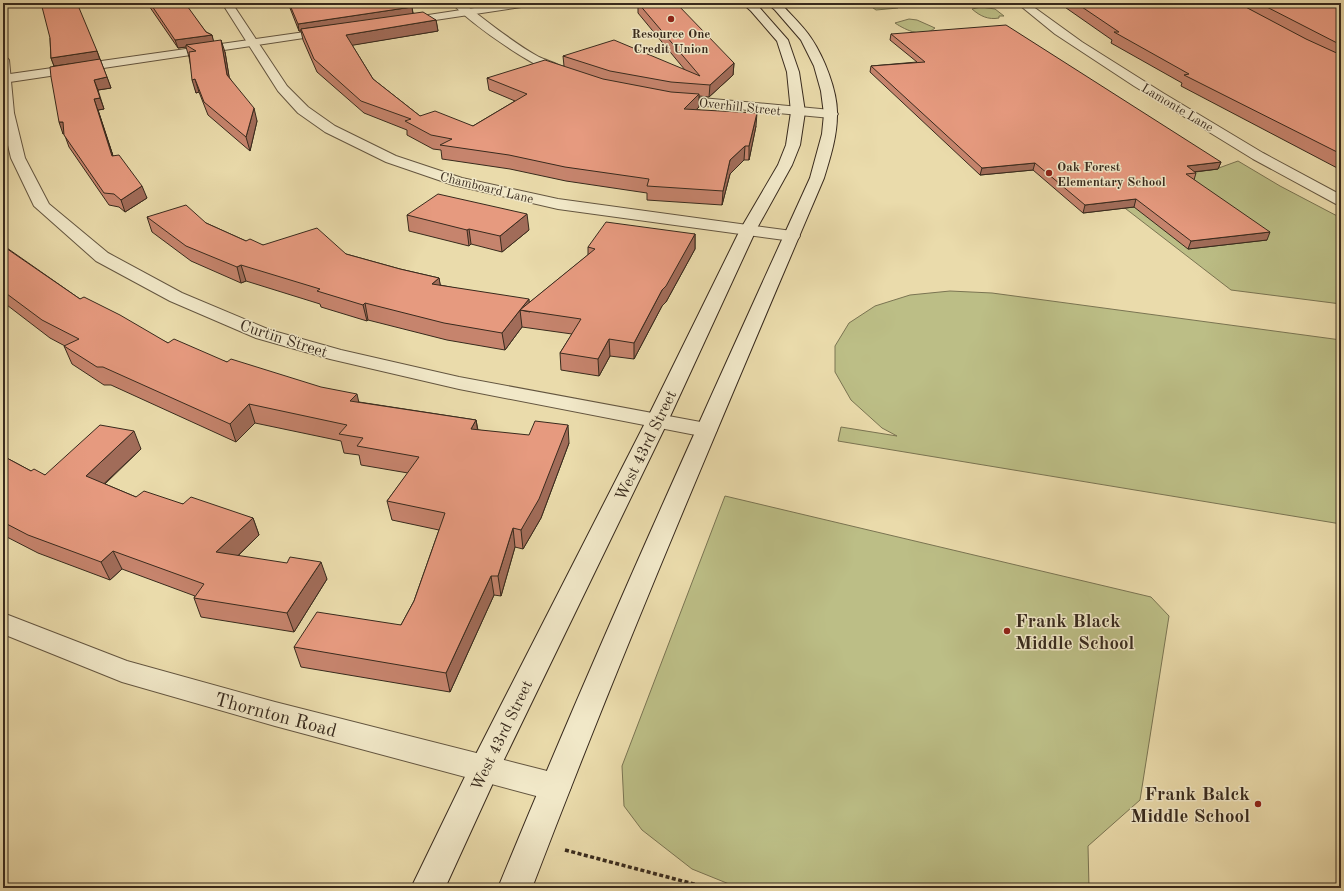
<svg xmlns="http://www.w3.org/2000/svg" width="1344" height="891" font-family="'Old Standard TT',serif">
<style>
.green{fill:#bcbe86;stroke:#7a7452}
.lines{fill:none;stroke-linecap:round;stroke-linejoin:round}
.minor-casing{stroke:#645640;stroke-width:2}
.tertiary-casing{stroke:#645640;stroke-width:2}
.secondary-casing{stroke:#382a1d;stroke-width:2}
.path{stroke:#382a1d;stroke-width:3.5;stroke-dasharray:4 2.5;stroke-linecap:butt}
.minor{fill:#f1e8c8;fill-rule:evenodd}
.tertiary{fill:#f1e8c8;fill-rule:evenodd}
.secondary{fill:#f1e8c8;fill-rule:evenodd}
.wall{fill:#c6846d;stroke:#382a1d}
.shaded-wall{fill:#a16c59;stroke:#382a1d}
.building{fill:#e69a7f;stroke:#382a1d}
.poi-dot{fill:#8f2418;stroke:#f1e8c8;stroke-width:1.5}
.labels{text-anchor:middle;stroke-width:3;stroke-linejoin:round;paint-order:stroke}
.far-poi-label{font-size:13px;font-weight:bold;fill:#382a1d;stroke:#f1e8c8}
.far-street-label{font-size:13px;fill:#382a1d;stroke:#f1e8c8}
.street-label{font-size:16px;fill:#382a1d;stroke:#f1e8c8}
.near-poi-label{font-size:19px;font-weight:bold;fill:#382a1d;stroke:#f1e8c8;text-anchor:start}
.near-street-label{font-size:19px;fill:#382a1d;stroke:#f1e8c8}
</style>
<rect width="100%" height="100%" fill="#eadbab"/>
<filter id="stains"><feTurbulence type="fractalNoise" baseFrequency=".005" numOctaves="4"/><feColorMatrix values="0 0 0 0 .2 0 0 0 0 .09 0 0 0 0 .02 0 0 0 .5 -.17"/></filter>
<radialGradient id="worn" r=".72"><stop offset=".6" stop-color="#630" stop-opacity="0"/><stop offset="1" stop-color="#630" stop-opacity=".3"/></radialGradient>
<g class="green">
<path d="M866,3H892L898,6V8L876,10Z"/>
<path d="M981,7L995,9L1004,16H999V18C988,20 980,16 972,9Z"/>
<path d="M909,19L917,20L935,28C923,38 907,31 895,23Z"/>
<path d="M1238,161L1280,186L1341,218V304L1231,290L1117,202L1184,173L1216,169Z"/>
<path d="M950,291L992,293L1341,340V524L838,441L841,427L897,436L882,428L851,400L835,372V346L849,323L875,306L910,295Z"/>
<path d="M725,496L1151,597L1169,616L1140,800L1088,846L1089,888H739L692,869L642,830L624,806L622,766Z"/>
</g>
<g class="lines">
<g class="minor-casing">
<g id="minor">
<path d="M222,3H232L287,86L308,107L335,126L396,156L462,178L558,199L792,231L798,233L800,236L798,239L792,241L558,209L453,185L386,162L325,132L298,113L278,91Z"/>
<path d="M452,3H463C488,22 512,42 539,57C547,61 568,67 572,73L570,76C550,81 465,20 452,3Z"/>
<path d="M1017,3H1028L1082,42L1163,93L1263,153L1341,195V206L1336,204L1253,159L1134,86L1055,34Z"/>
<path d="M3,56L7,58L9,60L14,113L25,158L49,204L108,253L182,293L270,330L341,350L459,377L706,423L714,425L717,430L714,435L706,437L459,389L330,359L256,338L170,301L96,261L34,206L11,158L3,124Z"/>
<path d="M669,95L831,110L836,111L838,114L836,117L831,118L664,102L663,99L664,96Z"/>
<path d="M3,613L127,661L275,702L555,773L566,777L571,787L566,797L555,801L275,726L122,682L3,634Z"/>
</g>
</g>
<g class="tertiary-casing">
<g id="tertiary">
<path d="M507,3H533L528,6L402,25L397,22L402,19Z"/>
<path d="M333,28L337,29L339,31L337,33L3,83V75Z"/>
</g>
</g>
<g class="secondary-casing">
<g id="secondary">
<path d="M742,3H754L759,7L788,40L799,72L805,112L800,145L792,165L756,230L668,421L498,772L445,888H411L473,760L646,421L740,230L778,165L786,145L791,112L787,72L777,41L751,11Z"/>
<path d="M767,3H779L783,6C792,16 803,26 811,38C824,57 838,92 837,115C837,137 830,158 824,178C724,413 623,649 532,888H498C596,649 703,413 810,178L822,134L824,114L821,91L814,66L801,40L775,10Z"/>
</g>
</g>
<path class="path" d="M565,850L709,888"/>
<use href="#minor" class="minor"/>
<use href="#tertiary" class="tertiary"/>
<use href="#secondary" class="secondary"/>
</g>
<g class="wall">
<path d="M147,3H185L186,6L206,32L212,35L213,41L225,52L229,77L257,121L250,151L208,115L199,92L196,93L189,57L186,47L178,48Z"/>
<path d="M288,3H405L412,7L413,13L436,20L438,31L352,45L373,79L420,116L473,126L515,101L489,90L487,78L564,66L563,56L685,70L638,13V3L734,63L733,75L709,97L699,96V107L696,109L756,126L749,160H744L730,174L722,205L647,200V193L566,181L510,169L442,159L441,150L433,149L407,135V130L364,113L317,72L303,40L301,31H299Z"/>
<path d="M1059,3H1341V170L1181,86L1182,83L1111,43L1112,40Z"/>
<path d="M891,34L1221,162L1218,169L1195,172L1196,173L1194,180L1267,240L1188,249L1134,207L1083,213L1033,170L980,175L870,72L871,66L917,62L890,40Z"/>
<path d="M50,38L97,51L111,88L98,90L104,109L98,110L113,156L147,198L125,212L119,207L109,205L69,147L64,133L63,134L54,66L51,58Z"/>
<path d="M407,215L529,230L502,252L471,244L469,246L409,231Z"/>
<path d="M147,217L206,223L246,241L263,245L346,254L400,269L439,278L440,285L529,303L588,255V247L695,234V249L666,302L662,306L634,359L610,356L599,376L561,370L560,353L572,334L522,327L505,350L447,340L368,320L367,321L321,307L320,304L246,281L241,283L191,261L152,232Z"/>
<path d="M3,240L7,248L80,299L168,343L227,362L359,402L476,420L478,430L569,443L541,518L523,549L515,547L501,596L494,595L450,692L301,667L294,647L401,625L414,601L439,530L392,520L387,501L408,473L361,465L359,455L344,453L341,441L255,423L236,442L111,385H104L72,364L64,346H65L50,338L3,302Z"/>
<path d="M141,449L105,484L136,497L183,504L253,518L259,535L238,556L327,579L294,632L201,617L194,598L195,596L122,569L110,580L38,553L3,535V456L31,471L45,475Z"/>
</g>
<g class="shaded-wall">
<path d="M412,7L413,15L301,29V31H299L298,24Z"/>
<path d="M436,20L438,31L348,46L346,35Z"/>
<path d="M212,35L214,43L186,45V47L178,48L175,40Z"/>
<path d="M221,40L225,52L231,88L227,75Z"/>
<path d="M97,51L100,60L54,66L51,58Z"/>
<path d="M734,63L733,75L709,97L710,85Z"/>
<path d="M107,77L111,88L98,90L94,80Z"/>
<path d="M195,79L199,92L196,93L192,80Z"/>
<path d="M699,94V107L683,122L684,109Z"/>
<path d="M100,98L104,109L98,110L117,168L94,99Z"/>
<path d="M254,108L257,121L250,151L246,137Z"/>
<path d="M757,113L756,126L749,160V146Z"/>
<path d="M59,122H63L68,133L63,134Z"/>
<path d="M745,146L744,160L730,174L722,205L723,191L730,160Z"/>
<path d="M1221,162L1218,169L1184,173L1187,166Z"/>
<path d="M1035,163L1033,170L980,175L982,168Z"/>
<path d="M142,186L147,198L125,212L121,200Z"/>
<path d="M1136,199L1134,207L1083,213L1085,205Z"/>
<path d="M527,214L529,230L502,252L500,236Z"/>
<path d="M469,229L471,244L469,246L467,230Z"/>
<path d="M1270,232L1267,240L1188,249L1191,241Z"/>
<path d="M695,234V249L666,302L662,306L634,359V343L662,290Z"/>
<path d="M3,240L11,257L3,253Z"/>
<path d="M241,265L246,281L241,283L237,267Z"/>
<path d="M439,278L442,294L432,284Z"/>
<path d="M529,299L530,312L520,310Z"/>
<path d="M365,303L368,320L367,321L363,305Z"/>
<path d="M520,310L522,327L505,350L502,333Z"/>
<path d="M609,339L610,356L599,376L598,359Z"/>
<path d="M357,394L361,412L350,401Z"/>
<path d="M249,404L255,423L236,442L230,424Z"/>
<path d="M476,420L479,439L471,429Z"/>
<path d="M568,425L569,443L541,518L523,549L521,530Z"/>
<path d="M134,431L141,449L94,493L86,476Z"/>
<path d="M253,518L259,535L223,570L216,552Z"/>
<path d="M513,528L515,547L501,596L498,576Z"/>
<path d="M113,551L122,569L110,580L101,562Z"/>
<path d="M321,562L327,579L294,632L287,613Z"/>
<path d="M491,576L494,595L450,692L446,673Z"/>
</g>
<g class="building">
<path d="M41,3H77L97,51L51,58L50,38Z"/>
<path d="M150,3H185L206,32L212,35L175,40Z"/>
<path d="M289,3H405L412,7L298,24Z"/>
<path d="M638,3H676L734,63L710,85L671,82L610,71L563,56L614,40L700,76Z"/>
<path d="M1076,3H1238L1306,39L1341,55V154L1184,75L1189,74L1114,32H1119Z"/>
<path d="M1259,3H1341V45Z"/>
<path d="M423,12L436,20L346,35L373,79L420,116L435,111L473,126L527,94L487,78L545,60L603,79L671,92L699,94L684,109L757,113L749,146H745L730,160L723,191L647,186L649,179L565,167L509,155L440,145L452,139L431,135L405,121L411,119L361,101L314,59L301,29Z"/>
<path d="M1006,25L1221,162L1187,166L1196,173L1186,174L1270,232L1191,241L1136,199L1085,205L1035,163L982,168L871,66L925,62L891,34Z"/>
<path d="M221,40L227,75L254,108L246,137L204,102L195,79L192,80L189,52L196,51L186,45Z"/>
<path d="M100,59L107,77L94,80L100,98L94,99L112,156L119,155L142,186L121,200L114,194L104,193L64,135L63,122H59L51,77L50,67Z"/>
<path d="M438,194L527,214L500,236L469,229L467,230L407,215Z"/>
<path d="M186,205L206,223L246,241L250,239L263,245L317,228L346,254L400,269L439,278L432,284L529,299L520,310L595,249L588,247L606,222L695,234L666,286L662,290L634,343L609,339L598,359L560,353L581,319L520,310L502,333L444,323L365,303L363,305L317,291L320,289L241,265L237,267L186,246L147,217Z"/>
<path d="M3,246L80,299L84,297L120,315L168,343L174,339L227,362L231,359L321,387L357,394L350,401L476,420L471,429L529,435L535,421L568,425L539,499L521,530L513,528L498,576H491L446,673L294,647L317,612L401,625L414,601L445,513L387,501L419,457L357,446L363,438L339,434L347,425L249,404L230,424L103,367H97L64,346L79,339L42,320L3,291Z"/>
<path d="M100,425L134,431L86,476L136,497L144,491L183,504L191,497L253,518L216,552L287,563L290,557L321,562L287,613L194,598L204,584L113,551L101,562L28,535L3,522V456L31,471L34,469L45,475Z"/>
</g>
<g class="poi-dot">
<circle cx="671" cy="19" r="4"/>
<circle cx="1049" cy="173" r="4"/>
<circle cx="1007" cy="631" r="4"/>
<circle cx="1258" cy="804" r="4"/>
</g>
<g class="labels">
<g class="far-poi-label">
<text x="671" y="38">Resource One<tspan x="671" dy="15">Credit Union</tspan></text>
<text x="1057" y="171" text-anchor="start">Oak Forest<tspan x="1057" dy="15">Elementary School</tspan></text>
</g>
<g class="far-street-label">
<text transform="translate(740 106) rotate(6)" y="5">Overhill Street</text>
<text transform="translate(1178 107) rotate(31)" y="5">Lamonte Lane</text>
<text transform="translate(487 187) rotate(14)" y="5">Chamboard Lane</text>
</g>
<g class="street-label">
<text transform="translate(284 338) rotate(18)" y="6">Curtin Street</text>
<text transform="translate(645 445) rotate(-64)" y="6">West 43rd Street</text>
<text transform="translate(501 735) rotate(-64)" y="6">West 43rd Street</text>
</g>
<g class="near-poi-label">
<text x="1015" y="627">Frank Black<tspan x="1015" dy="22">Middle School</tspan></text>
<text x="1250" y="800" text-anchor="end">Frank Balck<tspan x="1250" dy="22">Middle School</tspan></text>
</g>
<g class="near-street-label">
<text transform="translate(276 714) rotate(15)" y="7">Thornton Road</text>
</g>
</g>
<rect width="1344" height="891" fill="none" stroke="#eadbab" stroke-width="16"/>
<rect x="4" y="4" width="1336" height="883" fill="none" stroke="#382a1d" stroke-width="2"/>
<rect x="8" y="8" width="1328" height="875" fill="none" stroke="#382a1d"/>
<rect width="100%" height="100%" filter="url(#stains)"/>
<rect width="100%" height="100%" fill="url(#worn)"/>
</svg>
